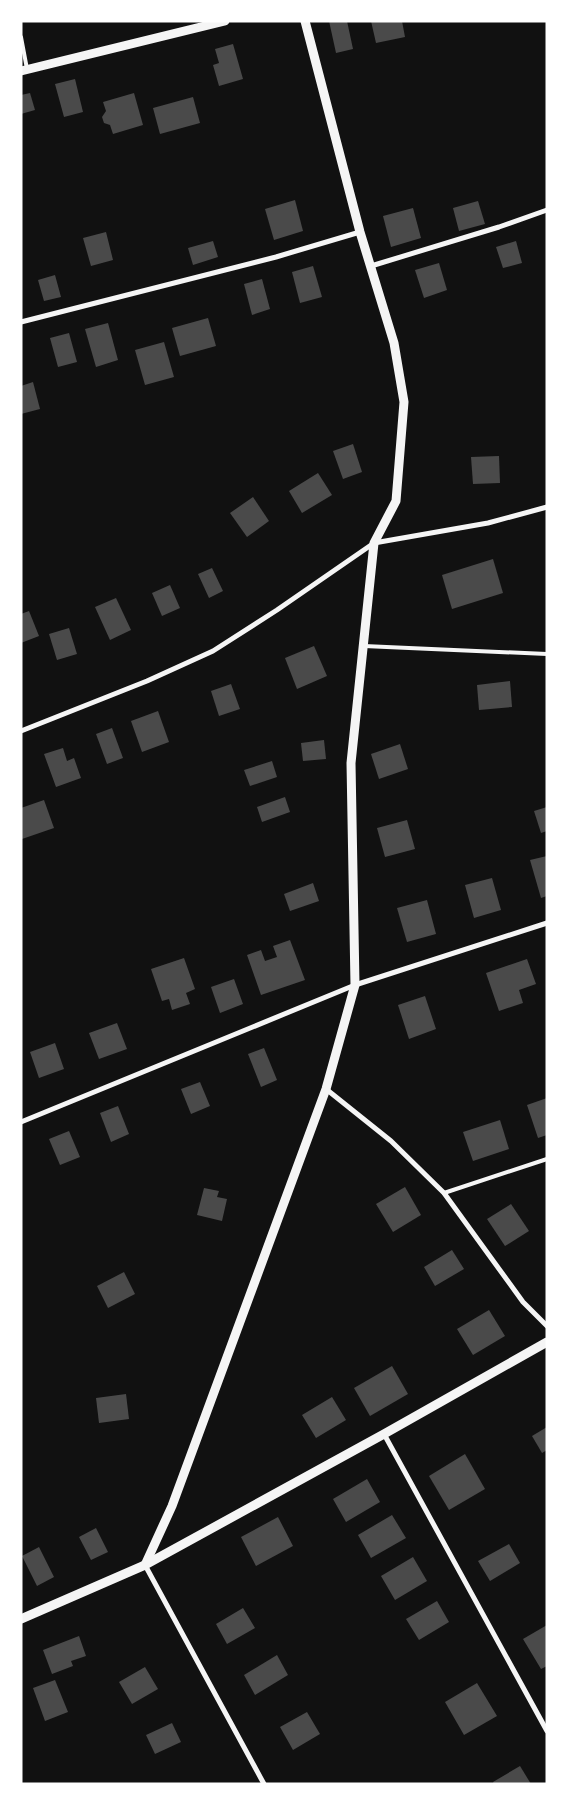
<svg xmlns="http://www.w3.org/2000/svg" width="568" height="1805" font-family="'Roboto Condensed',sans-serif">
	<rect width="100%" height="100%" fill="#111"/>
	<g fill="#4a4a4a">
		<polygon points="329,21 347,21 353,49 336,53"/>
		<polygon points="371,21 402,21 405,37 376,43"/>
		<polygon points="233,44 243,79 219,86 213,65 219,63 215,49"/>
		<polygon points="75,79 83,112 64,117 55,84"/>
		<polygon points="30,93 35,110 21,114 21,95"/>
		<polygon points="134,93 143,125 113,134 110,125 104,123 102,117 106,111 103,102"/>
		<polygon points="193,97 200,123 160,134 153,108"/>
		<polygon points="295,200 303,231 274,240 265,209"/>
		<polygon points="478,201 485,224 459,231 453,208"/>
		<polygon points="413,208 421,238 391,247 383,216"/>
		<polygon points="106,232 113,260 91,266 83,238"/>
		<polygon points="213,241 218,257 193,265 188,248"/>
		<polygon points="516,241 522,263 503,268 496,247"/>
		<polygon points="439,263 447,290 424,298 415,270"/>
		<polygon points="313,266 322,297 300,303 292,272"/>
		<polygon points="55,275 61,297 44,301 38,280"/>
		<polygon points="262,279 270,309 252,315 244,284"/>
		<polygon points="208,318 216,346 180,356 172,328"/>
		<polygon points="108,323 118,360 96,367 85,329"/>
		<polygon points="69,333 77,362 58,367 50,338"/>
		<polygon points="164,342 174,377 145,385 135,350"/>
		<polygon points="33,382 40,409 21,414 21,386"/>
		<polygon points="353,444 362,472 343,479 333,451"/>
		<polygon points="499,456 500,483 473,484 471,457"/>
		<polygon points="318,473 332,495 302,513 289,491"/>
		<polygon points="253,497 269,521 247,537 230,513"/>
		<polygon points="493,559 503,593 452,609 442,575"/>
		<polygon points="212,568 223,591 209,598 198,574"/>
		<polygon points="170,585 180,608 162,616 152,593"/>
		<polygon points="116,598 131,630 110,640 95,607"/>
		<polygon points="29,611 39,636 21,643 21,614"/>
		<polygon points="69,628 77,654 57,660 49,634"/>
		<polygon points="314,646 327,676 297,689 285,658"/>
		<polygon points="510,681 512,707 479,710 477,685"/>
		<polygon points="231,684 240,709 219,716 211,691"/>
		<polygon points="158,711 169,742 142,752 131,721"/>
		<polygon points="112,728 123,758 107,764 96,734"/>
		<polygon points="324,740 326,759 303,761 301,743"/>
		<polygon points="400,744 408,769 379,779 371,754"/>
		<polygon points="63,748 67,761 74,758 81,778 56,787 44,754"/>
		<polygon points="272,761 277,777 250,786 244,770"/>
		<polygon points="285,797 290,812 262,822 257,807"/>
		<polygon points="44,800 54,828 22,839 21,808"/>
		<polygon points="547,807 547,831 541,833 534,811"/>
		<polygon points="407,820 415,849 385,857 377,828"/>
		<polygon points="547,856 547,896 541,898 530,860"/>
		<polygon points="492,878 501,910 474,918 465,885"/>
		<polygon points="313,883 319,901 290,911 284,894"/>
		<polygon points="427,900 436,934 407,942 397,908"/>
		<polygon points="290,940 305,980 261,995 247,955 261,950 265,961 277,957 273,946"/>
		<polygon points="184,958 195,989 186,993 190,1004 172,1010 169,999 162,1001 151,969"/>
		<polygon points="527,959 536,984 519,990 523,1003 499,1011 486,973"/>
		<polygon points="234,979 243,1004 220,1013 211,987"/>
		<polygon points="425,996 436,1029 409,1039 398,1005"/>
		<polygon points="117,1023 127,1049 99,1059 89,1033"/>
		<polygon points="55,1043 64,1069 39,1078 30,1052"/>
		<polygon points="264,1048 277,1080 261,1087 248,1054"/>
		<polygon points="200,1082 210,1106 191,1114 181,1089"/>
		<polygon points="547,1098 547,1135 538,1138 527,1105"/>
		<polygon points="118,1106 129,1134 111,1142 100,1113"/>
		<polygon points="500,1120 509,1149 473,1161 463,1132"/>
		<polygon points="69,1131 80,1157 60,1165 49,1139"/>
		<polygon points="405,1187 421,1215 393,1232 376,1204"/>
		<polygon points="204,1188 219,1191 217,1197 227,1199 222,1221 197,1215"/>
		<polygon points="511,1204 529,1231 505,1246 487,1219"/>
		<polygon points="452,1250 464,1269 435,1286 424,1267"/>
		<polygon points="124,1272 135,1294 108,1308 97,1286"/>
		<polygon points="489,1310 505,1336 473,1355 457,1329"/>
		<polygon points="392,1366 408,1394 370,1416 354,1388"/>
		<polygon points="126,1394 129,1419 99,1423 96,1398"/>
		<polygon points="332,1397 346,1420 316,1438 302,1415"/>
		<polygon points="547,1427 547,1450 542,1453 532,1436"/>
		<polygon points="465,1454 485,1489 449,1510 429,1476"/>
		<polygon points="367,1479 380,1502 346,1522 333,1499"/>
		<polygon points="392,1515 406,1538 371,1558 358,1535"/>
		<polygon points="278,1517 293,1546 256,1566 241,1537"/>
		<polygon points="96,1528 108,1552 91,1560 79,1537"/>
		<polygon points="509,1544 520,1563 490,1581 478,1561"/>
		<polygon points="39,1547 54,1577 37,1586 22,1556"/>
		<polygon points="413,1557 427,1581 395,1600 381,1576"/>
		<polygon points="437,1601 449,1622 419,1640 406,1619"/>
		<polygon points="243,1608 255,1628 227,1644 216,1624"/>
		<polygon points="547,1625 547,1666 541,1669 523,1639"/>
		<polygon points="79,1636 86,1656 71,1661 73,1666 52,1674 43,1650"/>
		<polygon points="277,1655 288,1675 255,1695 244,1675"/>
		<polygon points="145,1667 158,1689 132,1704 119,1682"/>
		<polygon points="55,1680 68,1712 45,1721 33,1688"/>
		<polygon points="477,1683 497,1716 464,1735 445,1702"/>
		<polygon points="307,1712 320,1734 293,1750 280,1727"/>
		<polygon points="172,1723 181,1742 155,1754 146,1735"/>
		<polygon points="520,1766 531,1784 494,1784 493,1782"/>
	</g>
	<g fill="none" stroke-linecap="round" stroke-linejoin="round">
		<g stroke="#f5f5f5" stroke-width="4">
			<polyline points="21,37 27,69"/>
			<polyline points="364,646 547,654"/>
			<polyline points="444,1193 547,1159"/>
		</g>
		<g stroke="#f5f5f5" stroke-width="5">
			<polyline points="371,266 499,227 547,210"/>
			<polyline points="21,322 276,257 360,232"/>
			<polyline points="21,731 147,681 213,651 277,610 374,543 488,523 547,507"/>
			<polyline points="326,1089 391,1141 444,1193 523,1302 547,1326"/>
			<polyline points="21,1122 355,985 547,923"/>
			<polyline points="384,1434 547,1731"/>
			<polyline points="145,1565 264,1784"/>
		</g>
		<g stroke="#f5f5f5" stroke-width="9">
			<polyline points="21,71 225,21"/>
			<polyline points="145,1565 172,1506 326,1089 355,985 351,763 374,543 396,501 404,402 394,343 360,232 305,21"/>
			<polyline points="21,1619 145,1565 384,1434 547,1342"/>
		</g>
	</g>
	<rect width="568" height="1805" fill="none" stroke="#ffffff" stroke-width="45"/>
</svg>
